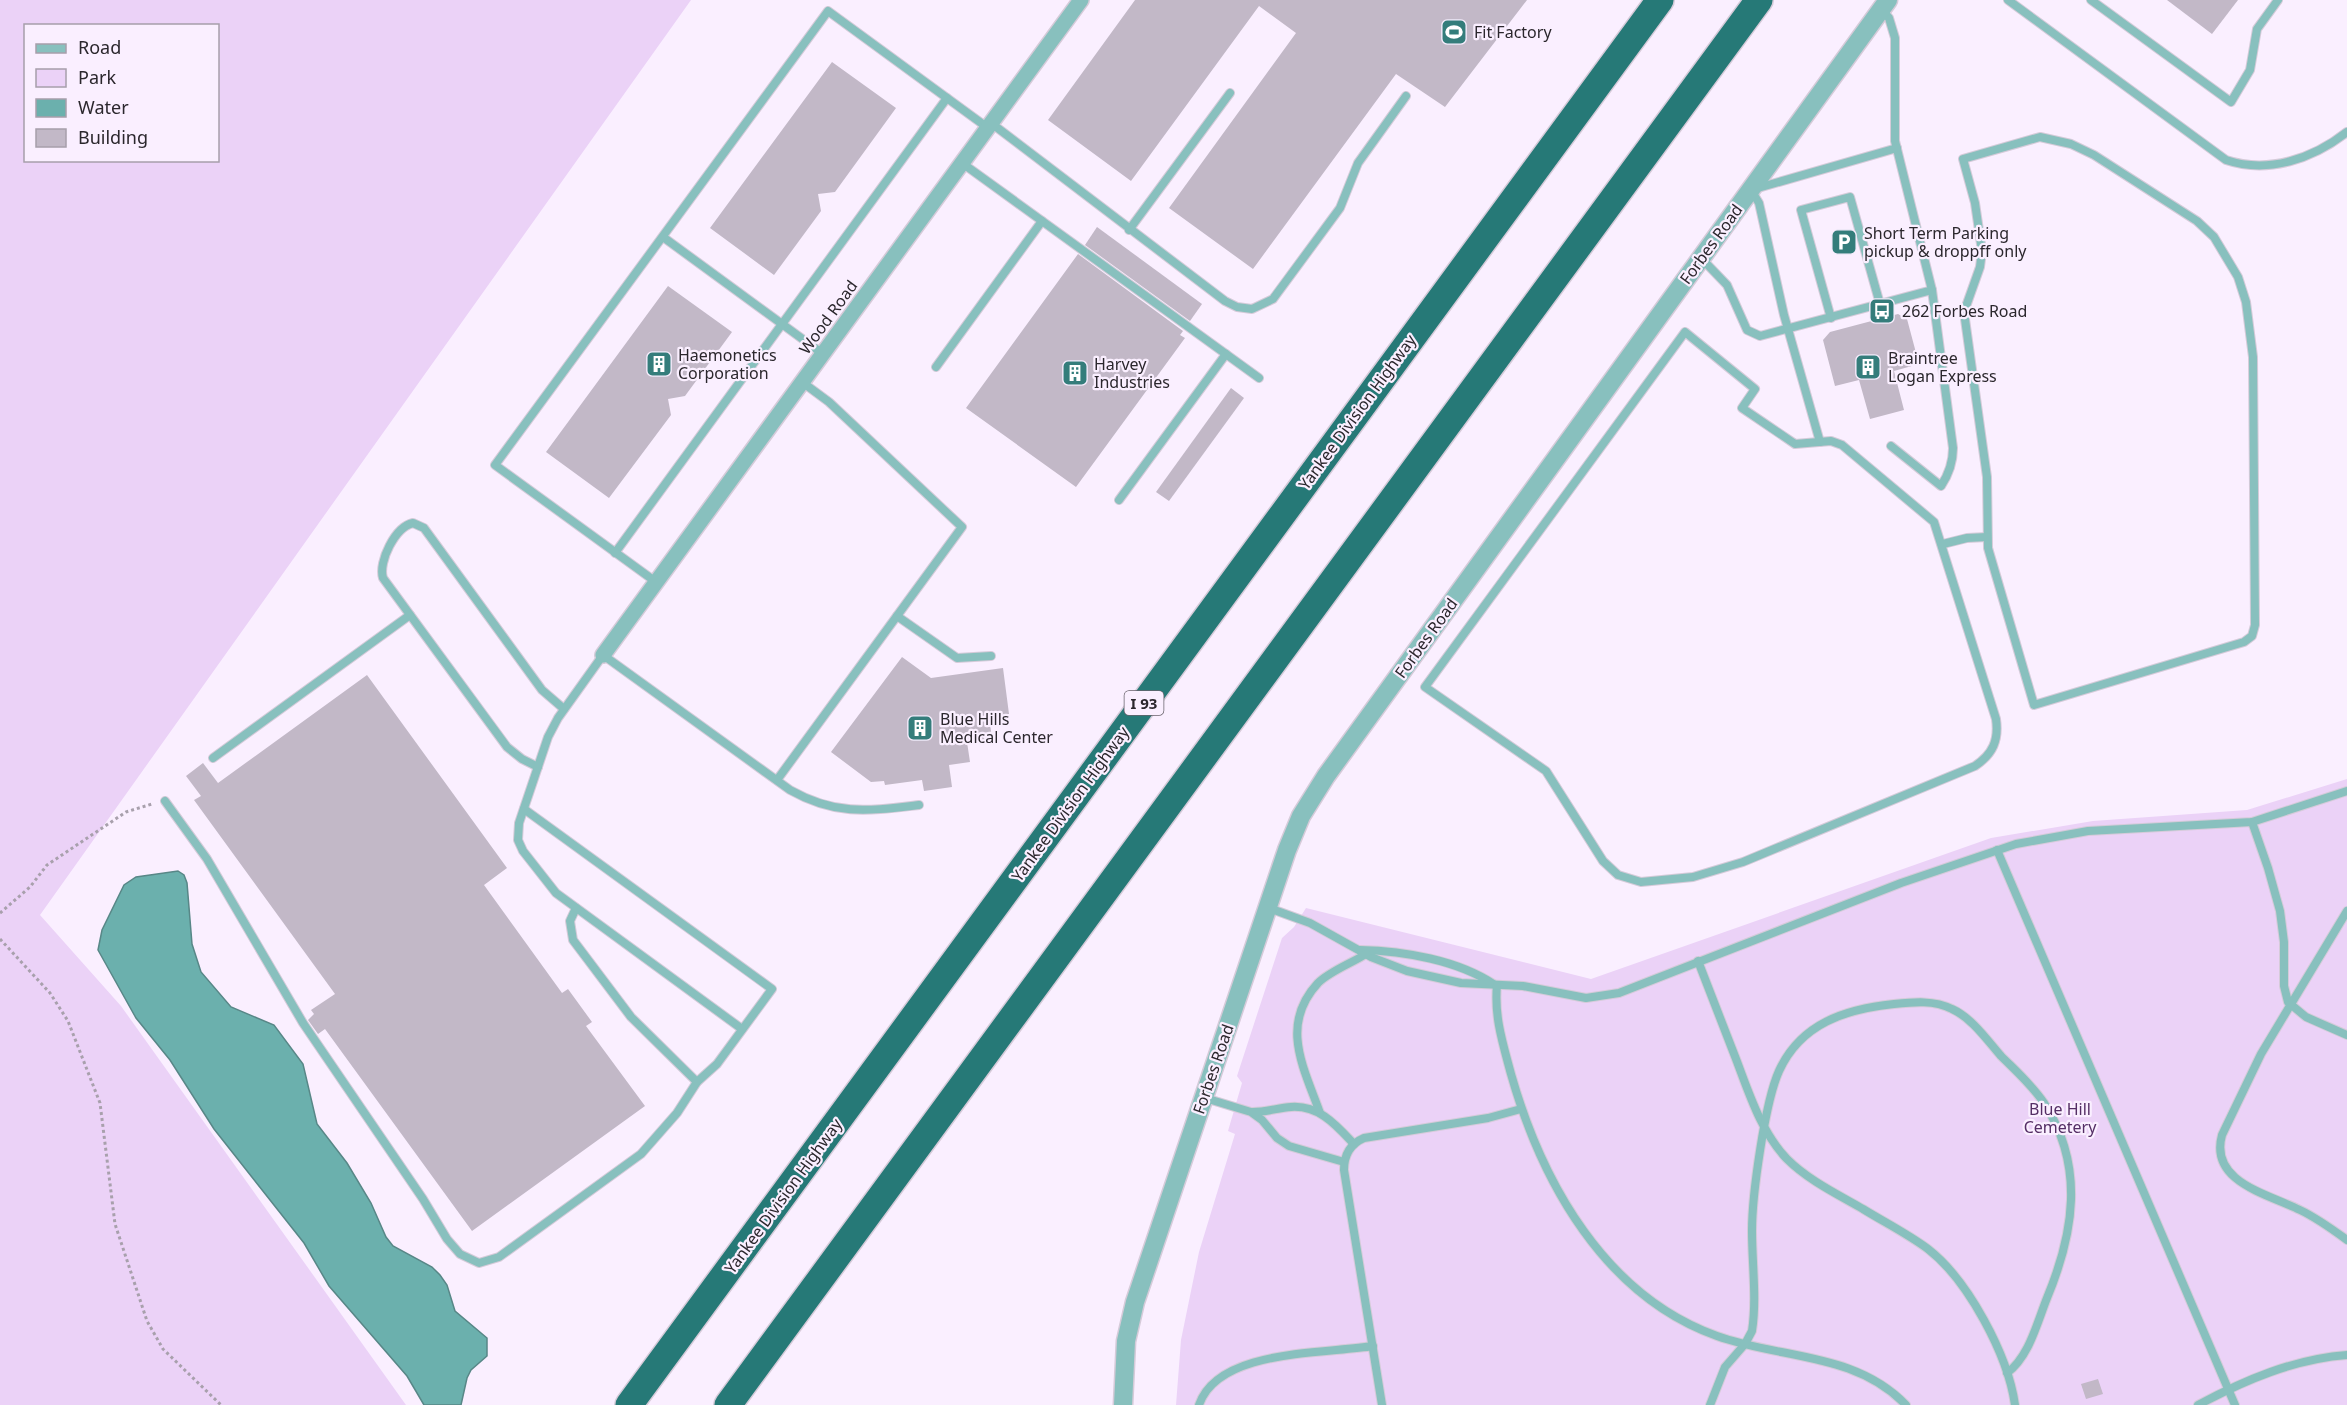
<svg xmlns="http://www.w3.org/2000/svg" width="2347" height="1405" font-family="'Noto Sans',sans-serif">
	<rect width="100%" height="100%" fill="#faefff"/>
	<g fill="#ebd2f7" fill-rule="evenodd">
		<path d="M0,0H691L40,915L121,1006L406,1405H0ZM26,26H218V160H26Z"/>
		<polygon points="2347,779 2347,1405 1176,1405 1181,1340 1199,1252 1235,1134 1228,1131 1242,1083 1237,1076 1282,938 1294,927 1306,908 1591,979 1991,838 2093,821 2247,810"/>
	</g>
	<polygon fill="#6bb0ad" stroke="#588787" stroke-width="1.5" points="178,871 184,875 187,883 192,944 201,972 231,1007 274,1025 303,1064 317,1124 347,1163 371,1203 386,1237 393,1246 432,1267 440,1275 447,1285 455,1311 487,1338 487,1356 471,1370 467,1378 461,1405 424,1405 407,1376 329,1286 304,1243 214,1129 170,1060 136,1018 98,950 102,930 124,885 136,877"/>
	<g fill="#c2b8c7">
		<polygon points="1135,0 1527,0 1445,107 1396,74 1253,269 1169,208 1296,33 1259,6 1131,181 1048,120"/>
		<polygon points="2167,0 2238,0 2212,34"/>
		<polygon points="832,62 896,108 835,192 818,194 821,211 774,275 710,228"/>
		<polygon points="1097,227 1202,304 1190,321 1085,245"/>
		<polygon points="1078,254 1183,331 1180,335 1185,338 1076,487 966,408"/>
		<polygon points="668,286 732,332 685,396 668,399 671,415 609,498 546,452"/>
		<polygon points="1898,314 1907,319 1919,364 1894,371 1904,410 1870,419 1859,380 1835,386 1823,340 1830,332"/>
		<polygon points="1231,388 1244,398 1169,501 1156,492"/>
		<polygon points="902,657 931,678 1003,668 1009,714 989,717 992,738 967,742 970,762 949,765 952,787 924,791 922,780 885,785 884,781 871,782 831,752"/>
		<polygon points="367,675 507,868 484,885 562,993 568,989 592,1022 586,1026 645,1106 472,1231 325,1029 318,1034 308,1020 314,1014 311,1010 335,994 194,800 201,796 186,776 203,763 218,783"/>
		<polygon points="2098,1379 2103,1394 2086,1399 2081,1384"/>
	</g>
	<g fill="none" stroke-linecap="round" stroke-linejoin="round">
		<g stroke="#d5cbd9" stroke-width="10">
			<g id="service">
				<path d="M2008,0L2226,160C2268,174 2313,159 2347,132"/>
				<polyline points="2091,0 2231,102 2250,70 2257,29 2278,0"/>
				<polyline points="991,123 1225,301 1237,307 1252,309 1273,299 1340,208 1358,163 1406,96"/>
				<polygon points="2040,137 2071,144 2094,155 2197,221 2214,237 2238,277 2246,302 2253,357 2255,625 2252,636 2244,642 2034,705 1988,548 1987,477 1964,312 1980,267 1982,251 1975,203 1963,159"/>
				<polyline points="962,163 1259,378"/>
				<polyline points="1129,230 1230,93"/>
				<polyline points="663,237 823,354"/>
				<polyline points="1702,259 1727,285 1747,330 1760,336 1932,290 1895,141 1895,38 1889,18 1882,10"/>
				<polyline points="1831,318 1801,210 1850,197 1880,304"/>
				<path d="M1685,332L1755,389L1742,408L1795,444L1831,441L1842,445L1934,522L1996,719C1999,740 1993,754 1975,766L1743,862L1693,877L1641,882L1618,875L1603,861L1546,771L1425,687Z"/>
				<polyline points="936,367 1042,221"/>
				<polyline points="1820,442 1784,315 1759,203 1751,190 1897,148"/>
				<path d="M1891,446L1941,486C1949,474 1953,463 1953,448L1932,290"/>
				<polyline points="1119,500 1226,354"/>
				<polyline points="1943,544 1967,538 1987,537"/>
				<polyline points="615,553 947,98"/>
				<polyline points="656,582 495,465 828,11 988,128"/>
				<polyline points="897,616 957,658 991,656"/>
				<polyline points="213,758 410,615"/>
				<path d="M538,767L522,759L507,747L383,578C378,562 395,527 413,523L424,528L542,690L564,709"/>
				<polyline points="777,780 962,527 829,402 802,382"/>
				<polyline points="165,801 207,859 303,1023 423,1199 447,1239 460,1254 479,1263 499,1257 641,1154 677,1113 697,1082 717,1064 772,989 524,809"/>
				<polyline points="2252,822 2268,868 2280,911 2284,942 2284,986 2288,1002 2306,1017 2347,1035"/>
				<polyline points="1997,850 2235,1405"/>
				<polyline points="576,908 570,921 573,940 631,1017 697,1082"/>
				<polyline points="1269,908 1310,923 1371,957 1407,971 1461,983 1523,986 1586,998 1619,993 1901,883 2016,844 2088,831 2252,822 2347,791"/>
				<path d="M2347,911L2261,1054L2222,1135C2209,1182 2268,1194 2300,1210C2317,1218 2332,1229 2347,1240"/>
				<path d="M1360,950C1404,951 1458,960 1495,985"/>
				<path d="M1698,961C1711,994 1723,1026 1736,1059C1749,1093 1761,1132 1787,1159C1808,1180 1837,1194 1863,1209C1884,1222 1908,1234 1928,1249C1968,1280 2008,1355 2015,1405"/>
				<path d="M1497,985C1494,1017 1503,1044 1511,1074C1542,1183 1605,1296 1717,1336C1781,1359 1855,1352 1906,1405"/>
				<path d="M742,1029L556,893L523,851L518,840L519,823L548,737L558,718L603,655L790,790C836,816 868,811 919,805"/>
				<polyline points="1205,1098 1251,1112 1262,1120 1277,1138 1289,1146 1344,1162"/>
				<path d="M1253,1112C1266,1112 1278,1108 1291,1107C1319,1105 1336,1125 1354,1144"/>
				<path d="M1320,1113C1304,1068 1279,1025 1318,983C1330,971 1352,963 1366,954"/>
				<path d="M1199,1405C1218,1349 1323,1354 1373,1346"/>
				<path d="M1382,1405L1344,1170C1344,1155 1350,1144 1364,1138L1488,1118L1521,1109"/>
				<path d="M1710,1405L1725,1367L1745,1344L1752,1331C1757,1299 1752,1264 1752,1231C1752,1195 1765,1102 1779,1071C1801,1023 1846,1009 1894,1004C1914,1002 1934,1000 1952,1009C1972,1018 1987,1040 2001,1056C2016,1071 2032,1085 2044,1103C2085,1166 2074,1233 2047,1298C2037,1323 2029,1357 2007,1373"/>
				<path d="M2198,1405C2245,1380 2294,1359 2347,1355"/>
			</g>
		</g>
		<g stroke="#d5cbd9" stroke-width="18">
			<polyline id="minor" points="603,655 1081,0"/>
		</g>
		<g stroke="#d5cbd9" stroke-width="21">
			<polyline id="tertiary" points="1123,1405 1126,1341 1135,1302 1287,850 1301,816 1326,776 1888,0"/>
		</g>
		<g stroke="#d5cbd9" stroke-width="30">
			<g id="motorway">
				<polyline points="629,1405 1660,0"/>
				<polyline points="728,1405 1759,0"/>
			</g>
		</g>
		<g stroke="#a8a0ac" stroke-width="3" stroke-dasharray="3 3" stroke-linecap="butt">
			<polyline points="0,913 30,887 47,865 126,812 152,804"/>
			<polyline points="0,939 50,993 68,1021 100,1103 115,1224 147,1321 163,1349 221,1405"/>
		</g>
		<use href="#service" stroke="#88c0be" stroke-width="8"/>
		<use href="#minor" stroke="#88c0be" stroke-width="15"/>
		<use href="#tertiary" stroke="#88c0be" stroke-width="18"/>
		<use href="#motorway" stroke="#267977" stroke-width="27"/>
	</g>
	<defs>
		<g id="stadium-square" transform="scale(1.35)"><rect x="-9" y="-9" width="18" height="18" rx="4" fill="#347d7b" stroke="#faefff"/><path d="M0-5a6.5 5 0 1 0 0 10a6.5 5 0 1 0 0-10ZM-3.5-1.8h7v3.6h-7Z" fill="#fff"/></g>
		<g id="parking-square" transform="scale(1.35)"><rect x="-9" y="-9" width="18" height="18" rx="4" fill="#347d7b" stroke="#faefff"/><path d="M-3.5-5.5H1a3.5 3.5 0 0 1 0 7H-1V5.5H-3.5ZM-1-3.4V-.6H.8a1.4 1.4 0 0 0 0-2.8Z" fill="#fff"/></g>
		<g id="bus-square" transform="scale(1.35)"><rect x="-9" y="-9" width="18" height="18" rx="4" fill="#347d7b" stroke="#faefff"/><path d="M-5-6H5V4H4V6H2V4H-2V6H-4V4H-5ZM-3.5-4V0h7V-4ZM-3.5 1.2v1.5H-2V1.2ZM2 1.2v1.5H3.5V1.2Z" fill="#fff"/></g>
		<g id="building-square" transform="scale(1.35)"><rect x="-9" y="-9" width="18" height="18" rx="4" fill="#347d7b" stroke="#faefff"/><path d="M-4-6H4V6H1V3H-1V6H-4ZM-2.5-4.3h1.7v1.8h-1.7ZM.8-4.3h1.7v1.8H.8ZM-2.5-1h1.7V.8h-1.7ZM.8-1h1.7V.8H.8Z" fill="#fff"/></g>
	</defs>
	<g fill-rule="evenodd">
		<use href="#stadium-square" x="1454" y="32"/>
		<use href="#parking-square" x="1844" y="242"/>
		<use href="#bus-square" x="1882" y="311"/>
		<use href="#building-square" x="659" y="364"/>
		<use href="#building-square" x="1868" y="367"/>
		<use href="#building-square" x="1075" y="373"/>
		<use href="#building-square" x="920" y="728"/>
	</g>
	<g text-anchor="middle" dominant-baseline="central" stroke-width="4.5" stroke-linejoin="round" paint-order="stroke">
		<rect fill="#faefff" stroke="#69636c" stroke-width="1.5" x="1124.5" y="691" width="39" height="24" rx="4.5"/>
		<g font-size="15" font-weight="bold" fill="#2b272d">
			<text x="1144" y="703">I 93</text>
		</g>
		<g font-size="16" fill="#2b272d" stroke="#faefff" text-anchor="start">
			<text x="1474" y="32">Fit Factory</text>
			<text x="1864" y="233">Short Term Parking<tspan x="1864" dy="18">pickup &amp; droppff only</tspan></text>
			<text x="1902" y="311">262 Forbes Road</text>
			<text x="678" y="355">Haemonetics<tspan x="678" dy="18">Corporation</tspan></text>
			<text x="1888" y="358">Braintree<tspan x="1888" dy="18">Logan Express</tspan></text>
			<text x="1094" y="364">Harvey<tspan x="1094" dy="18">Industries</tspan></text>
			<text x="940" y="719">Blue Hills<tspan x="940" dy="18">Medical Center</tspan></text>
		</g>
		<g font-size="16" fill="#2b272d" stroke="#faefff">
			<text transform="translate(1711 244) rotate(-54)">Forbes Road</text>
			<text transform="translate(828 317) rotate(-54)">Wood Road</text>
			<text transform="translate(1357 412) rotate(-54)">Yankee Division Highway</text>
			<text transform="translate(1426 638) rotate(-54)">Forbes Road</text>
			<text transform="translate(1070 804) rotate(-54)">Yankee Division Highway</text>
			<text transform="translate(1213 1069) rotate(-71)">Forbes Road</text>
			<text transform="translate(783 1196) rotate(-54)">Yankee Division Highway</text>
		</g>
		<g font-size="16" fill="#542e65" stroke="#faefff">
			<text x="2060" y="1109">Blue Hill<tspan x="2060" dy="18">Cemetery</tspan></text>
		</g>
	</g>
	<rect x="24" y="24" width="195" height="138" fill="#faefff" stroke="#a79fab" stroke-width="1.5"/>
	<rect x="36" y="44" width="30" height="9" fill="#88c0be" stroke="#a79fab" stroke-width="1.5"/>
	<text x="78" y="54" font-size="18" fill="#2b272d">Road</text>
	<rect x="36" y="69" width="30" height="18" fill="#ebd2f7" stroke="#a79fab" stroke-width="1.5"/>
	<text x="78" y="84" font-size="18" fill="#2b272d">Park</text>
	<rect x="36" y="99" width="30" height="18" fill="#6bb0ad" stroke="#a79fab" stroke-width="1.5"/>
	<text x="78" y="114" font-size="18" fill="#2b272d">Water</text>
	<rect x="36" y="129" width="30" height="18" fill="#c2b8c7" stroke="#a79fab" stroke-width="1.5"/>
	<text x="78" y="144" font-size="18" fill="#2b272d">Building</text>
</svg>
